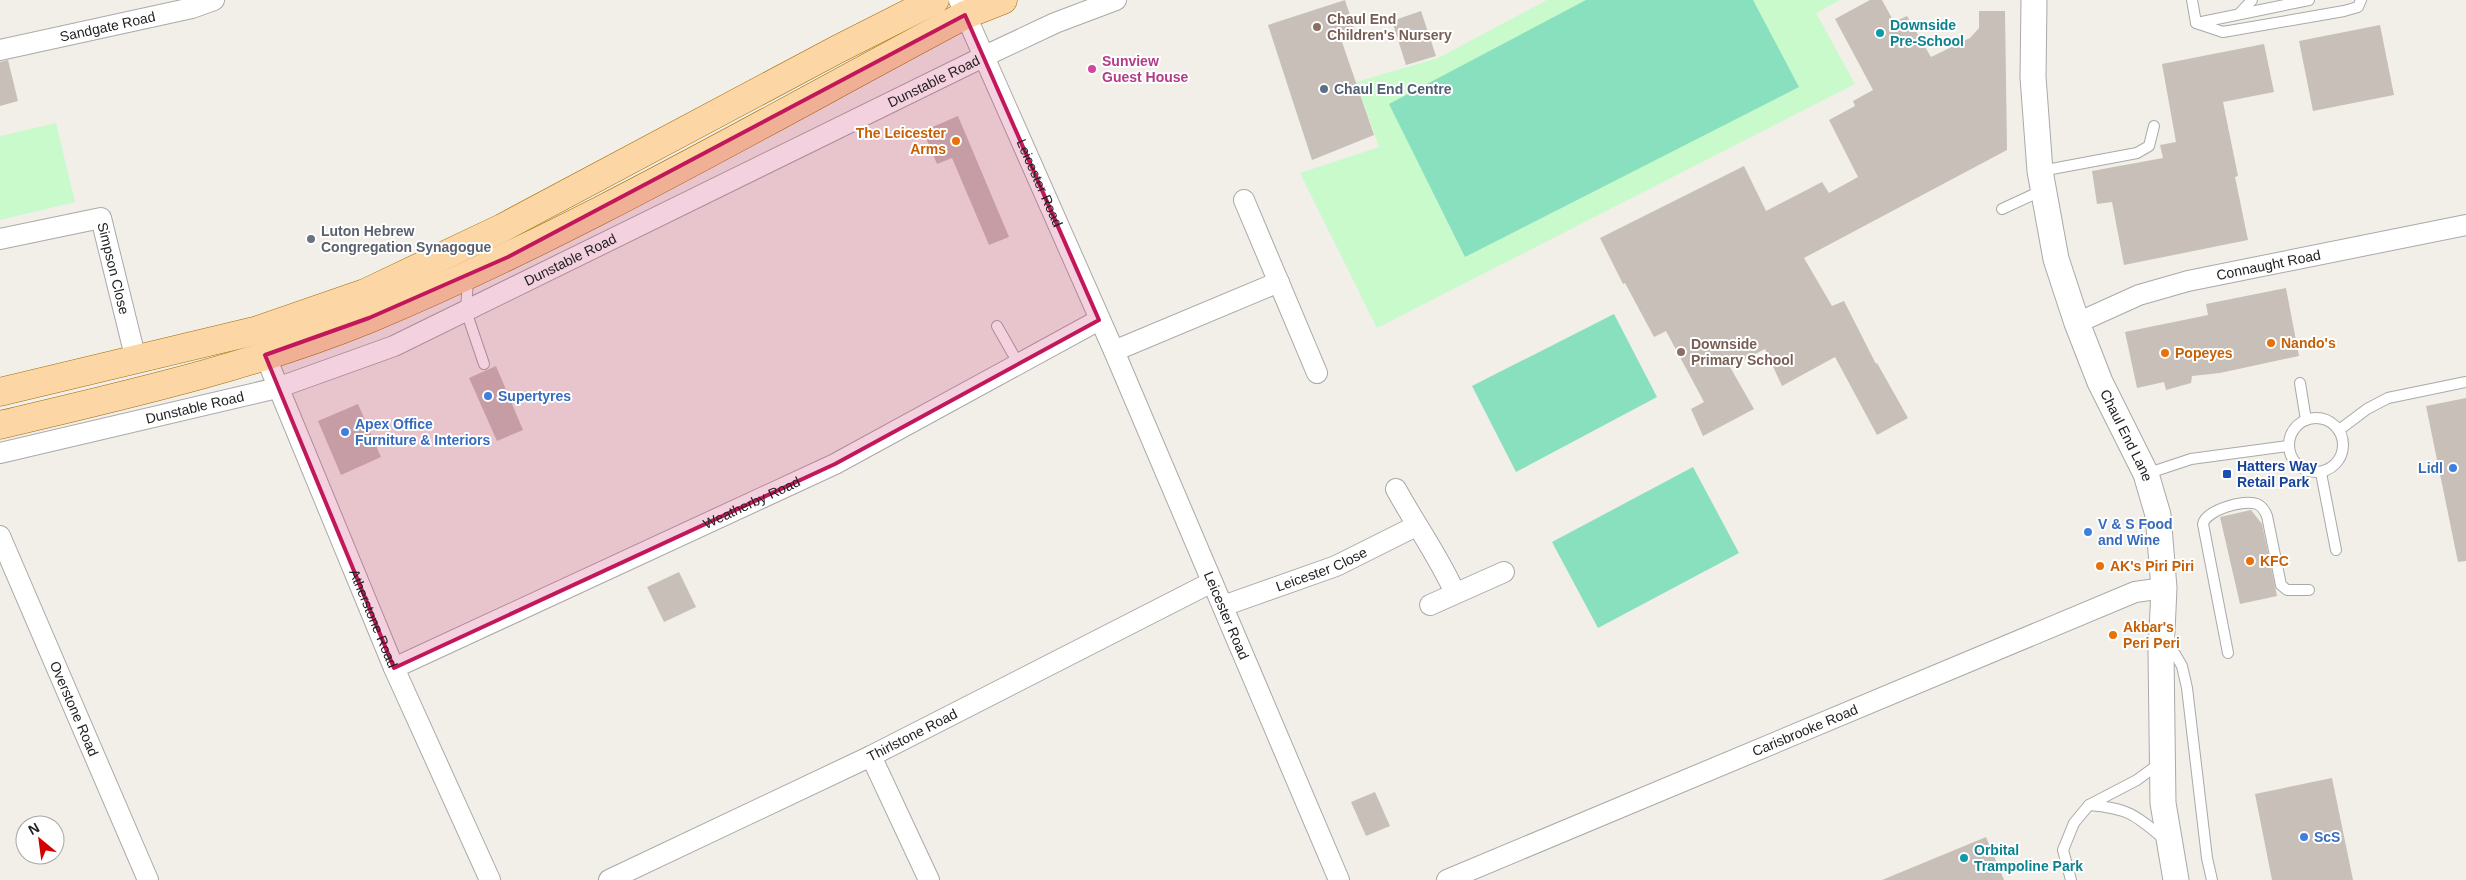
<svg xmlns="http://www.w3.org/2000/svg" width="2466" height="880" font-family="Arial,sans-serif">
	<rect width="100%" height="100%" fill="#f2efe9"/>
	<g fill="#c8facc">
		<polygon points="1547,0 1840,0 1816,13 1855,84 1377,328 1300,173 1379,147 1356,82 1438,58"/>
		<polygon points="56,123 75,202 0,220 0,136"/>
	</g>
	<g fill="#88e0be">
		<polygon points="1586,0 1753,0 1799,87 1465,257 1389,104"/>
		<polygon points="1614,314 1657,397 1516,472 1472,386"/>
		<polygon points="1693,467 1739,553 1598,628 1552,542"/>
	</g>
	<g fill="#c7bfb8">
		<polygon points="1345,0 1357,37 1342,42 1374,135 1312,160 1268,25"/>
		<polygon points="1870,0 1882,0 1894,22 1907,16 1931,57 1970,38 1979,28 1979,11 2005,11 2007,150 1804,258 1832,306 1844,301 1876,364 1877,363 1908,418 1877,435 1835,357 1782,386 1765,349 1730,367 1754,409 1703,436 1691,409 1704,402 1666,331 1654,337 1625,283 1623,284 1600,238 1744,166 1766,211 1822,182 1829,193 1858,177 1829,120 1855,106 1853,101 1873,90 1835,19"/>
		<polygon points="1421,11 1436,56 1406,65 1392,21"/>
		<polygon points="2380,25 2394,95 2313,111 2299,41"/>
		<polygon points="2264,44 2274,92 2223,102 2238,176 2235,177 2248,240 2124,265 2112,202 2097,204 2092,171 2163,158 2160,145 2176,142 2162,64"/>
		<polygon points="8,60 18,101 0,106 0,62"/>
		<polygon points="958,116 1009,237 989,245 952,158 937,164 923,131"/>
		<polygon points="2286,288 2299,356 2220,373 2192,376 2191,383 2166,390 2164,382 2137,388 2125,332 2208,315 2206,304"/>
		<polygon points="496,366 523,430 497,441 469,378"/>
		<polygon points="2466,398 2466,561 2458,562 2426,406"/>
		<polygon points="358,404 381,457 341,475 318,421"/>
		<polygon points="2251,510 2262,524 2277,596 2240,604 2220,517"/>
		<polygon points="679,572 696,607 664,622 647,587"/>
		<polygon points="2332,778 2353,880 2272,880 2255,794"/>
		<polygon points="1375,792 1390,826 1366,836 1351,802"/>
		<polygon points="1986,837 2004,880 1882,880"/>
	</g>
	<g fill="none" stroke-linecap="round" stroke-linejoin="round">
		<g stroke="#a9a9a9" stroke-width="12">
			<g id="service">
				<polyline points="2192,0 2196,23"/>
				<polyline points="2240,13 2252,0"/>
				<polyline points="2196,23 2223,32 2344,11 2358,7 2361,0"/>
				<polyline points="2197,23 2309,0"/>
				<polyline points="2041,171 2137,153 2149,146 2154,126"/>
				<polyline points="2002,209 2043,190"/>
				<polyline points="468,278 466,311 484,364"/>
				<polyline points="997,326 1018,363"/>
				<polyline points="2300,383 2306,420"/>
				<circle cx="2316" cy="445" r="27"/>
				<polyline points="2339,430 2367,409 2388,398 2466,382"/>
				<polyline points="2321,473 2336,550"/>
				<polyline points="2146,474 2191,459 2288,446"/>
				<polyline points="2161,653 2175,654 2182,666 2187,688 2207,858 2212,880"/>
				<path d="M2228,653L2203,524C2206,510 2244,499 2257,504C2262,506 2265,511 2267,516L2281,585L2287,590H2309"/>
				<path d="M2089,805C2128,808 2136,815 2165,840"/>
				<polyline points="2071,880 2063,850 2074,823 2089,805 2137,780 2160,763"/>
			</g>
		</g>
		<g stroke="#a9a9a9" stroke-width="22">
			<g id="minor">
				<path id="s1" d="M959,0L1114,351L1339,880"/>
				<path id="s2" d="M0,50L192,8L214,0"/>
				<polyline points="1244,200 1317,373"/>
				<path id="s3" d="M0,239L101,218L136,360"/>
				<path id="s4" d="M2077,323L2139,295L2188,281L2466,225"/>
				<polyline points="1114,351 1279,282"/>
				<path id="s5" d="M265,355L394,668L490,880"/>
				<path id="s6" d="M0,453L277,388L394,346L985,56L1055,23L1116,0"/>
				<path d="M1396,489C1415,524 1439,557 1455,593"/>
				<path id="s7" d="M0,536L148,880"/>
				<polyline points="1430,605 1504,572"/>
				<path id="s8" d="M1223,606L1336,566L1416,526"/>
				<path id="s9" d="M394,668L835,464L1099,320"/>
				<polyline points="871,756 929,880"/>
				<path id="s10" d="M609,880L871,756L1212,582"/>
				<path id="s11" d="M1447,880L2135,592L2164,588"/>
			</g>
		</g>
		<g stroke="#a9a9a9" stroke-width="27">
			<g id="tertiary">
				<path id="s12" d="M2034,0L2033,77L2040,171L2056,259L2077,323L2100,382L2146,474L2158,515L2164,588L2161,653L2163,803L2176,880"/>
			</g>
		</g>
		<g stroke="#a06b00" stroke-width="29">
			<g id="primary">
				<polyline points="0,392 258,330 365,293 502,228 838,49 935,0"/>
				<path d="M0,425C125,395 252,367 371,318C576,232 769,119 965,15L1003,0"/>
			</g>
		</g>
		<use href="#service" stroke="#fff" stroke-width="10"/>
		<use href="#minor" stroke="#fff" stroke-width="20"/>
		<use href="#tertiary" stroke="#fff" stroke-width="25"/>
		<use href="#primary" stroke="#fcd6a4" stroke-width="28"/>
	</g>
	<path fill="#c2185b" fill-opacity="0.2" stroke="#c2185b" stroke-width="4" stroke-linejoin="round" d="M965,15L1099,320L835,464L394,668L265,355L369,318L508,257Z"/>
	<g fill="#8d6e63" stroke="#fff" stroke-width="2">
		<circle cx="1317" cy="27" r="5"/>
		<circle cx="1681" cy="352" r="5"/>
	</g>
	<g fill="#0f9aa8" stroke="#fff" stroke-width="2">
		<circle cx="1880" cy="33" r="5"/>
		<circle cx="1964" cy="858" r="5"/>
	</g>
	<circle fill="#d1479c" stroke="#fff" stroke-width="2" cx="1092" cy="69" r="5"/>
	<circle fill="#5c6f8a" stroke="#fff" stroke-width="2" cx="1324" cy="89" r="5"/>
	<g fill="#e8710a" stroke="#fff" stroke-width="2">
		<circle cx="956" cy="141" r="5"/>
		<circle cx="2271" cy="343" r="5"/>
		<circle cx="2165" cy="353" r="5"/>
		<circle cx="2250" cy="561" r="5"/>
		<circle cx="2100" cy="566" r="5"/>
		<circle cx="2113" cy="635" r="5"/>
	</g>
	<circle fill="#6b7280" stroke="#fff" stroke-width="2" cx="311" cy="239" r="5"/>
	<g fill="#3f7fe0" stroke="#fff" stroke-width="2">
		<circle cx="488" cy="396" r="5"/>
		<circle cx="345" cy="432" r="5"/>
		<circle cx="2453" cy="468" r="5"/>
		<circle cx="2088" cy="532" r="5"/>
		<circle cx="2304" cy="837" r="5"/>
	</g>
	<rect fill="#1a4fb4" stroke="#fff" stroke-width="2" x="2222" y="469" width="10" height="10" rx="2.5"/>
	<g text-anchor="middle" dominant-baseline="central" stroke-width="4" stroke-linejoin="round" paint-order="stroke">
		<g font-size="14" font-weight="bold" fill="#785e54" stroke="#fff" text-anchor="start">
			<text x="1327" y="19">Chaul End<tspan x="1327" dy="16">Children's Nursery</tspan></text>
			<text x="1691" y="344">Downside<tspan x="1691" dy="16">Primary School</tspan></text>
		</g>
		<g font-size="14" font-weight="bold" fill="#0d838f" stroke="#fff" text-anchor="start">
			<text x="1890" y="25">Downside<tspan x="1890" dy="16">Pre-School</tspan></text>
			<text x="1974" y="850">Orbital<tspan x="1974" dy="16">Trampoline Park</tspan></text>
		</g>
		<g font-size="14" fill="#222" stroke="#fff">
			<text stroke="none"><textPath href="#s2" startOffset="110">Sandgate Road</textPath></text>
			<text stroke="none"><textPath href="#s6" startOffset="1010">Dunstable Road</textPath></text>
			<text stroke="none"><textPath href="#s1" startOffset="200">Leicester Road</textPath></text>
			<text stroke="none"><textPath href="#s6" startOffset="605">Dunstable Road</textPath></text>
			<text stroke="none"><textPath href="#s4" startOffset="201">Connaught Road</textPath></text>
			<text stroke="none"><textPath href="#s3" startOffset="155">Simpson Close</textPath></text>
			<text stroke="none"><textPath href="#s6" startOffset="200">Dunstable Road</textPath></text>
			<text stroke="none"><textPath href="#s12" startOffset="451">Chaul End Lane</textPath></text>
			<text stroke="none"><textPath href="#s9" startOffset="394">Weatherby Road</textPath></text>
			<text stroke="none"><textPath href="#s8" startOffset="105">Leicester Close</textPath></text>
			<text stroke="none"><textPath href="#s1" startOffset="671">Leicester Road</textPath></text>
			<text stroke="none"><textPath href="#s5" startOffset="285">Atherstone Road</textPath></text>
			<text stroke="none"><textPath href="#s7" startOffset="188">Overstone Road</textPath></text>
			<text stroke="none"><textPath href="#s11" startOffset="388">Carisbrooke Road</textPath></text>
			<text stroke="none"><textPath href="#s10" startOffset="336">Thirlstone Road</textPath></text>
		</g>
		<g font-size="14" font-weight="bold" fill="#b23c85" stroke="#fff" text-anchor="start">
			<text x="1102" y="61">Sunview<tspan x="1102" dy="16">Guest House</tspan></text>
		</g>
		<g font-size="14" font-weight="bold" fill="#4e5e75" stroke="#fff" text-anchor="start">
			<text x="1334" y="89">Chaul End Centre</text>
		</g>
		<g font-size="14" font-weight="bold" fill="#c56008" stroke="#fff" text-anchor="start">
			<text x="946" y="133" text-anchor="end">The Leicester<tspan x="946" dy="16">Arms</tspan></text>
			<text x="2281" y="343">Nando's</text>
			<text x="2175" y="353">Popeyes</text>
			<text x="2260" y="561">KFC</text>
			<text x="2110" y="566">AK's Piri Piri</text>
			<text x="2123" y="627">Akbar's<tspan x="2123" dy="16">Peri Peri</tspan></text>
		</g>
		<g font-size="14" font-weight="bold" fill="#5b616d" stroke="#fff" text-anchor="start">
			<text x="321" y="231">Luton Hebrew<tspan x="321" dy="16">Congregation Synagogue</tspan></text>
		</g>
		<g font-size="14" font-weight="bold" fill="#366cbe" stroke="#fff" text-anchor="start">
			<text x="498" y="396">Supertyres</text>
			<text x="355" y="424">Apex Office<tspan x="355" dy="16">Furniture &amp; Interiors</tspan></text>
			<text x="2443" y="468" text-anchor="end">Lidl</text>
			<text x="2098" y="524">V &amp; S Food<tspan x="2098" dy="16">and Wine</tspan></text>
			<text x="2314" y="837">ScS</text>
		</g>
		<g font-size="14" font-weight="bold" fill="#164399" stroke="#fff" text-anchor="start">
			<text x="2237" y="466">Hatters Way<tspan x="2237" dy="16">Retail Park</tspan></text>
		</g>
	</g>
	<g transform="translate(40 840) rotate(331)"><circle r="24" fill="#ffffff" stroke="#a7a7a7"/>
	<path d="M0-4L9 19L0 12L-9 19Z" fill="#d40000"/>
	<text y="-8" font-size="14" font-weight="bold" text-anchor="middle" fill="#222222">N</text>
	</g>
</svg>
